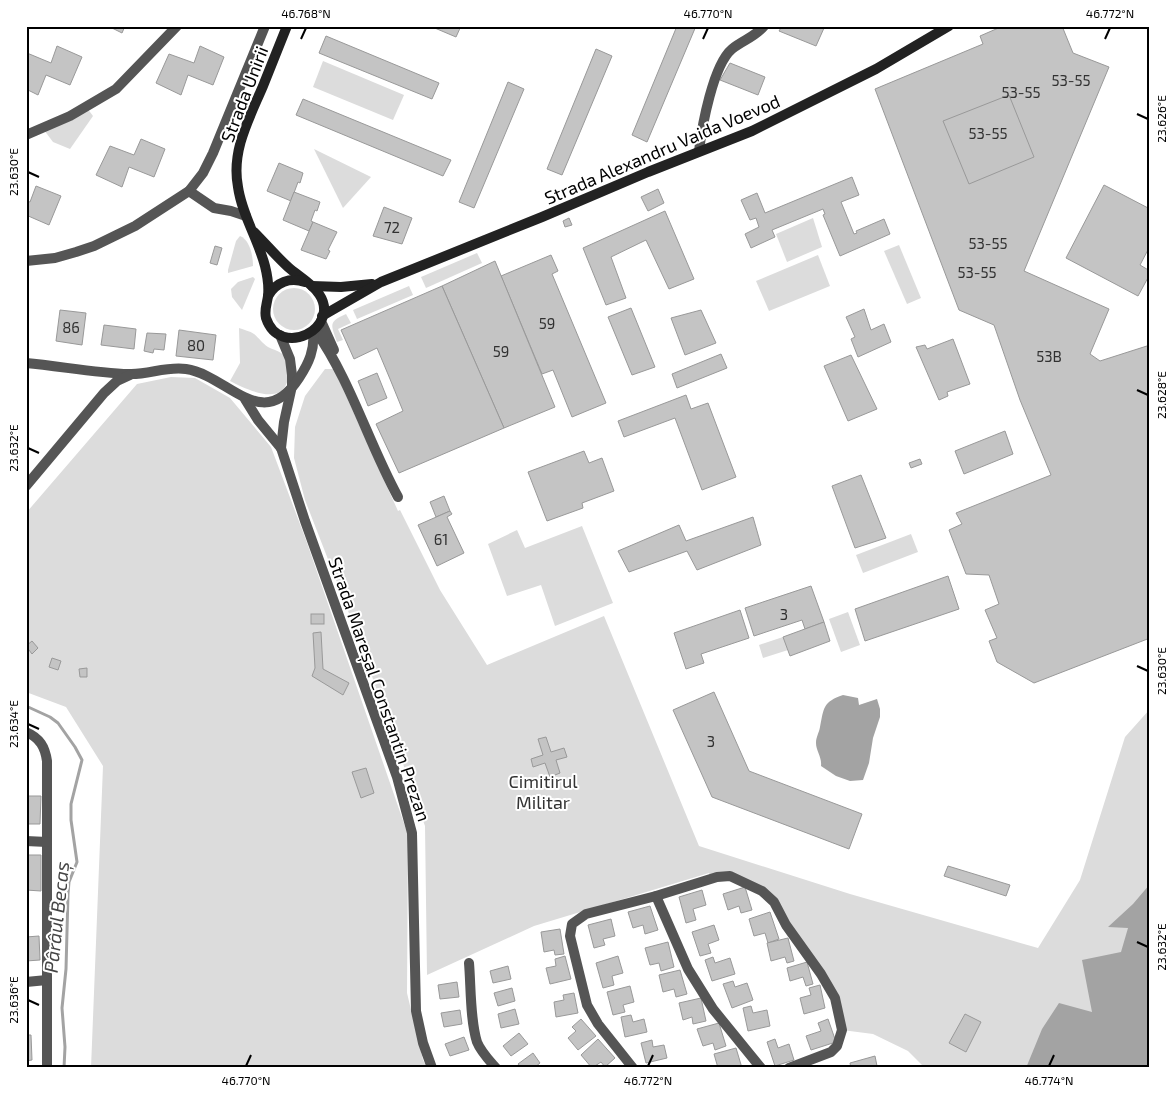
<svg xmlns="http://www.w3.org/2000/svg" width="1176" height="1094" font-family="'Exo 2',sans-serif">
	<rect width="100%" height="100%" fill="#fff"/>
	<g fill="#dcdcdc">
		<polygon points="323,61 404,95 393,120 313,87"/>
		<polygon points="87,108 93,116 70,149 53,142 44,130"/>
		<polygon points="314,149 371,177 343,208"/>
		<polygon points="813,218 822,247 787,262 776,234"/>
		<path d="M240,236C250,240 253,256 253,266L228,273V270L236,241Z"/>
		<polygon points="899,245 921,298 907,304 884,251"/>
		<polygon points="477,253 482,263 426,288 421,277"/>
		<polygon points="818,255 830,286 769,311 756,281"/>
		<polygon points="253,277 255,279 242,310 232,297 231,289 238,282"/>
		<polygon points="409,286 413,295 357,319 353,310"/>
		<circle cx="294" cy="309" r="21"/>
		<path d="M346,314L351,323L338,329L343,340L337,342C331,324 328,322 346,314Z"/>
		<path d="M239,328C244,330 250,331 254,334C259,338 262,343 268,347C273,350 281,351 284,356C289,363 289,370 288,378C283,408 246,389 230,381L240,363Z"/>
		<polygon points="325,369 334,369 398,511 400,510 440,590 487,665 604,616 699,846 850,894 1038,948 1080,880 1125,737 1150,709 1150,1068 925,1068 908,1051 873,1034 842,1030 835,998 774,902 730,876 711,879 709,873 534,926 427,975 425,826 357,634 305,500 294,458 295,427 305,396"/>
		<polygon points="171,377 195,378 230,398 271,447 306,540 408,835 407,993 423,1060 427,1068 91,1068 103,766 66,707 26,692 26,513 137,384"/>
		<polygon points="582,526 613,603 555,626 541,585 507,596 488,544 517,530 525,548"/>
		<polygon points="911,534 918,552 863,573 856,555"/>
		<polygon points="848,612 860,645 841,652 829,619"/>
		<polygon points="783,637 788,650 763,658 759,645"/>
	</g>
	<g fill="#a3a3a3">
		<path d="M843,695L858,698L859,705L877,699L880,709V717L873,738L869,763L863,780L850,781L836,776L821,766C822,757 816,751 816,743C816,737 819,733 820,727C824,707 823,702 843,695Z"/>
		<polygon points="1150,884 1150,1068 1026,1068 1042,1029 1059,1003 1092,1012 1082,960 1121,952 1128,928 1108,927 1133,904"/>
	</g>
	<g fill="none" stroke-linecap="round" stroke-linejoin="round">
		<polyline stroke="#a3a3a3" stroke-width="3" points="26,706 50,717 58,723 75,747 82,760 71,804 71,820 77,862 69,882 68,894 66,969 62,1008 65,1047 64,1068"/>
	</g>
	<g fill="#c4c4c4" stroke="#999">
		<polygon points="108,26 125,26 122,33"/>
		<polygon points="430,26 461,26 456,37"/>
		<polygon points="677,26 696,26 647,142 632,135"/>
		<polygon points="782,26 818,26 824,28 816,46 779,31"/>
		<polygon points="1003,26 1062,26 1073,53 1109,67 1024,271 1109,309 1090,354 1100,361 1150,345 1150,638 1034,683 997,662 989,641 997,638 985,610 999,604 989,575 966,574 949,530 962,524 956,513 1051,475 1020,400 994,325 959,310 875,89 983,44 980,36"/>
		<polygon points="326,36 439,83 432,99 319,53"/>
		<polygon points="57,46 82,57 70,85 46,75 38,95 26,89 27,53 51,63"/>
		<polygon points="200,46 224,57 213,85 188,75 181,95 156,83 169,54 194,63"/>
		<polygon points="596,49 612,56 562,175 547,169"/>
		<polygon points="730,63 765,77 758,95 720,80"/>
		<polygon points="508,82 524,89 474,208 459,202"/>
		<polygon points="1009,95 1034,157 969,184 943,121"/>
		<polygon points="303,99 451,160 443,176 296,115"/>
		<polygon points="141,139 165,149 154,177 129,167 122,187 96,175 110,146 134,155"/>
		<polygon points="279,163 303,173 300,183 298,182 291,201 267,191"/>
		<polygon points="852,177 859,195 841,202 854,234 857,233 856,231 884,219 890,234 840,256 823,215 825,214 823,209 772,230 775,237 751,248 745,234 759,227 756,218 750,220 741,200 757,193 765,213"/>
		<polygon points="1104,185 1150,209 1150,246 1140,265 1150,271 1150,274 1138,296 1066,258"/>
		<polygon points="36,186 61,196 49,225 26,215 26,201 30,202"/>
		<polygon points="658,189 664,203 648,211 641,197"/>
		<polygon points="294,192 320,202 317,211 315,210 311,221 313,222 309,231 283,220"/>
		<polygon points="384,207 412,218 402,244 373,236"/>
		<polygon points="665,211 694,279 669,289 646,240 611,257 626,298 606,305 583,248"/>
		<polygon points="569,218 572,225 565,227 563,221"/>
		<polygon points="313,222 337,232 328,250 330,251 326,259 301,250"/>
		<polygon points="215,246 222,248 217,265 210,263"/>
		<polygon points="551,255 558,271 552,274 606,403 572,417 553,370 542,374 501,276"/>
		<polygon points="495,261 555,407 504,428 442,286"/>
		<polygon points="442,286 504,428 399,473 376,424 403,411 390,379 377,348 354,359 341,330"/>
		<polygon points="631,308 655,367 632,375 608,317"/>
		<polygon points="864,309 871,330 884,324 891,342 858,357 851,339 855,337 846,317"/>
		<polygon points="60,310 86,313 82,345 56,341"/>
		<polygon points="701,310 716,343 685,355 671,318"/>
		<polygon points="104,325 136,329 134,349 101,345"/>
		<polygon points="179,330 216,335 213,360 176,356"/>
		<polygon points="147,333 166,334 164,350 154,349 153,353 144,351"/>
		<polygon points="953,339 970,384 947,392 948,396 939,400 916,347 925,345 927,349"/>
		<polygon points="721,354 727,368 677,388 672,374"/>
		<polygon points="851,355 877,409 848,421 824,366"/>
		<polygon points="377,373 387,398 368,406 358,381"/>
		<polygon points="686,395 691,409 708,403 736,477 702,490 675,418 624,437 618,421"/>
		<polygon points="1005,431 1013,454 964,474 955,451"/>
		<polygon points="584,451 589,463 602,458 614,491 582,503 583,508 547,521 528,472"/>
		<polygon points="920,459 922,464 911,468 909,463"/>
		<polygon points="861,475 886,538 855,548 832,486"/>
		<polygon points="444,496 450,511 436,517 430,502"/>
		<polygon points="450,511 452,514 447,517 464,553 437,566 418,525"/>
		<polygon points="753,517 761,545 697,570 687,551 629,572 618,551 679,525 686,541"/>
		<polygon points="948,576 959,609 865,641 855,609"/>
		<polygon points="811,586 824,622 805,629 802,620 754,636 745,608"/>
		<polygon points="740,610 749,638 701,654 704,663 686,669 674,633"/>
		<rect x="311" y="614" width="13" height="10"/>
		<polygon points="824,622 830,641 790,656 783,637"/>
		<polygon points="321,632 323,669 349,683 343,695 312,676 315,668 313,633"/>
		<polygon points="32,641 38,648 32,654 26,646"/>
		<polygon points="52,658 61,661 58,670 49,667"/>
		<polygon points="87,668 87,677 80,677 79,669"/>
		<polygon points="714,692 749,771 862,814 849,849 712,797 673,710"/>
		<polygon points="546,737 551,752 564,748 567,757 556,760 560,773 550,777 545,763 533,767 531,759 543,755 538,739"/>
		<polygon points="366,768 374,793 361,798 352,772"/>
		<polygon points="26,796 41,796 40,824 26,824"/>
		<polygon points="26,855 41,855 41,891 26,890"/>
		<polygon points="948,866 1010,885 1006,896 944,876"/>
		<polygon points="745,887 752,910 741,913 739,906 728,910 723,894"/>
		<polygon points="702,890 706,905 693,909 696,920 686,923 679,897"/>
		<polygon points="650,906 658,930 645,934 643,925 633,928 628,912"/>
		<polygon points="770,912 779,939 768,943 765,933 754,936 749,919"/>
		<polygon points="611,919 615,936 603,939 605,945 594,948 588,925"/>
		<polygon points="714,925 719,940 708,944 711,953 700,956 692,932"/>
		<polygon points="560,929 564,954 555,955 554,950 544,952 541,932"/>
		<polygon points="39,936 40,960 26,961 26,937"/>
		<polygon points="788,938 794,961 787,963 785,957 771,961 767,943"/>
		<polygon points="668,942 674,967 661,971 659,963 650,965 645,948"/>
		<polygon points="565,956 571,979 550,984 546,968 556,966 555,959"/>
		<polygon points="618,956 623,973 612,976 614,985 603,988 596,963"/>
		<polygon points="713,957 715,963 730,958 735,974 712,981 705,960"/>
		<polygon points="807,962 813,984 806,986 803,977 790,981 787,968"/>
		<polygon points="508,966 511,979 493,983 490,971"/>
		<polygon points="680,970 687,994 676,997 674,989 663,992 659,975"/>
		<polygon points="733,981 735,987 747,983 753,1000 732,1008 723,984"/>
		<polygon points="457,982 459,997 440,999 438,985"/>
		<polygon points="820,985 825,1008 804,1014 800,998 811,995 809,988"/>
		<polygon points="630,986 634,1002 623,1005 625,1012 613,1015 607,992"/>
		<polygon points="512,988 515,1001 498,1006 494,993"/>
		<polygon points="574,993 578,1013 556,1017 554,1002 564,1000 563,995"/>
		<polygon points="701,998 706,1021 693,1024 692,1017 683,1020 679,1003"/>
		<polygon points="751,1006 753,1013 767,1010 770,1026 748,1031 743,1008"/>
		<polygon points="515,1009 519,1024 501,1028 498,1014"/>
		<polygon points="460,1010 462,1024 444,1027 441,1013"/>
		<polygon points="965,1014 981,1022 966,1052 949,1043"/>
		<polygon points="631,1015 633,1022 644,1019 647,1032 625,1037 621,1017"/>
		<polygon points="581,1019 596,1036 578,1050 568,1038 576,1031 572,1027"/>
		<polygon points="828,1019 836,1042 811,1050 806,1036 821,1031 818,1023"/>
		<polygon points="719,1023 726,1046 715,1050 713,1043 703,1046 697,1029"/>
		<polygon points="519,1033 528,1044 511,1056 503,1046"/>
		<polygon points="26,1035 31,1035 32,1060 26,1061"/>
		<polygon points="464,1037 469,1050 450,1056 445,1044"/>
		<polygon points="598,1039 615,1058 605,1067 601,1062 592,1068 581,1055"/>
		<polygon points="775,1039 778,1048 789,1044 794,1060 775,1066 767,1042"/>
		<polygon points="652,1040 653,1047 664,1045 667,1058 646,1063 641,1043"/>
		<polygon points="736,1048 742,1068 718,1068 714,1054"/>
		<polygon points="533,1053 540,1063 534,1068 521,1068 518,1064"/>
		<polygon points="875,1056 877,1066 872,1068 851,1068 850,1063"/>
	</g>
	<g fill="none" stroke-linecap="round" stroke-linejoin="round">
		<g stroke="#555" stroke-width="10">
			<polyline points="26,135 70,116 116,89 177,26"/>
			<path d="M699,151C702,126 713,65 732,49C743,40 755,37 764,26"/>
			<polyline points="189,191 214,208 231,211 246,216"/>
			<polyline points="26,261 55,258 76,252 94,246 135,226 189,191 203,173 213,153 265,26"/>
			<polyline points="321,321 334,350"/>
			<path d="M315,330C351,381 368,442 398,497"/>
			<polyline points="280,335 290,359 292,375 292,386 284,422 281,448 305,521 397,777 412,833 416,1011 423,1043 432,1068"/>
			<path d="M26,363C60,366 95,373 129,374C148,375 166,366 186,369C228,375 262,435 299,378C309,363 315,349 313,332"/>
			<polyline points="245,399 258,420 281,448"/>
			<polyline points="26,486 104,393 117,381 130,375"/>
			<path d="M26,732C40,738 45,747 47,761V1068"/>
			<polyline points="26,841 47,842"/>
			<polyline points="656,896 688,969 713,1009 761,1068"/>
			<path d="M469,963C471,986 470,1020 477,1042C481,1052 489,1060 496,1068"/>
			<polyline points="26,982 47,980"/>
			<polyline points="633,1068 598,1024 587,1005 570,936 572,924 586,914 656,896 717,877 730,876 762,891 774,902 786,925 821,974 835,998 842,1030 837,1046 831,1052 789,1068"/>
		</g>
		<g stroke="#222" stroke-width="10">
			<path d="M254,232C265,243 276,256 288,267C298,276 312,283 319,294C342,328 280,360 266,318C264,310 267,304 268,296C269,287 267,274 265,266C258,239 242,215 238,187C231,151 249,119 263,86C271,66 279,46 287,26"/>
			<polyline points="312,286 341,287 372,284"/>
			<path d="M268,296C276,282 290,277 305,282"/>
			<polyline points="322,316 381,282 542,217 648,172 752,131 876,69 949,26"/>
		</g>
	</g>
	<path fill="none" stroke="#000" stroke-width="2" d="M301,39L306,28M703,39L708,28M1105,39L1110,28M1137,114L1148,119M28,172L39,177M1137,390L1148,395M28,448L39,453M1137,666L1148,671M28,724L39,729M1137,942L1148,947M28,1000L39,1005M246,1066L251,1055M648,1066L653,1055M1049,1066L1054,1055"/>
	<g text-anchor="middle" dominant-baseline="central" stroke-width="4" stroke-linejoin="round" paint-order="stroke">
		<g font-size="15" fill="#313131">
			<text x="1071" y="80">53-55</text>
			<text x="1021" y="92">53-55</text>
			<text x="988" y="133">53-55</text>
			<text x="392" y="227">72</text>
			<text x="988" y="243">53-55</text>
			<text x="977" y="272">53-55</text>
			<text x="547" y="323">59</text>
			<text x="71" y="327">86</text>
			<text x="196" y="345">80</text>
			<text x="501" y="351">59</text>
			<text x="1049" y="356">53B</text>
			<text x="441" y="539">61</text>
			<text x="784" y="614">3</text>
			<text x="711" y="741">3</text>
		</g>
		<g font-size="18" fill="#000" stroke="#fff">
			<text transform="translate(244 94) rotate(-69)">Strada Unirii</text>
			<text transform="translate(662 149) rotate(-23)">Strada Alexandru Vaida Voevod</text>
			<text transform="translate(380 689) rotate(71)">Strada Mareșal Constantin Prezan</text>
		</g>
		<g font-size="18" fill="#333" stroke="#fff">
			<text x="543" y="781">Cimitirul<tspan x="543" dy="21">Militar</tspan></text>
		</g>
		<g font-size="19" font-style="italic" fill="#444" stroke="#fff">
			<text transform="translate(56 917) rotate(-84)">Pârâul Becaș</text>
		</g>
	</g>
	<rect width="1176" height="1094" fill="none" stroke="#ffffff" stroke-width="55"/>
	<rect x="28" y="28" width="1120" height="1038" fill="none" stroke="#000" stroke-width="2"/>
	<g font-size="12" text-anchor="middle" fill="#000">
		<text x="306" y="18">46.768°N</text>
		<text x="708" y="18">46.770°N</text>
		<text x="1110" y="18">46.772°N</text>
		<text transform="translate(1162 119) rotate(-90)" y="4">23.626°E</text>
		<text transform="translate(14 172) rotate(-90)" y="4">23.630°E</text>
		<text transform="translate(1162 395) rotate(-90)" y="4">23.628°E</text>
		<text transform="translate(14 448) rotate(-90)" y="4">23.632°E</text>
		<text transform="translate(1162 671) rotate(-90)" y="4">23.630°E</text>
		<text transform="translate(14 724) rotate(-90)" y="4">23.634°E</text>
		<text transform="translate(1162 947) rotate(-90)" y="4">23.632°E</text>
		<text transform="translate(14 1000) rotate(-90)" y="4">23.636°E</text>
		<text x="246" y="1085">46.770°N</text>
		<text x="648" y="1085">46.772°N</text>
		<text x="1049" y="1085">46.774°N</text>
	</g>
</svg>
